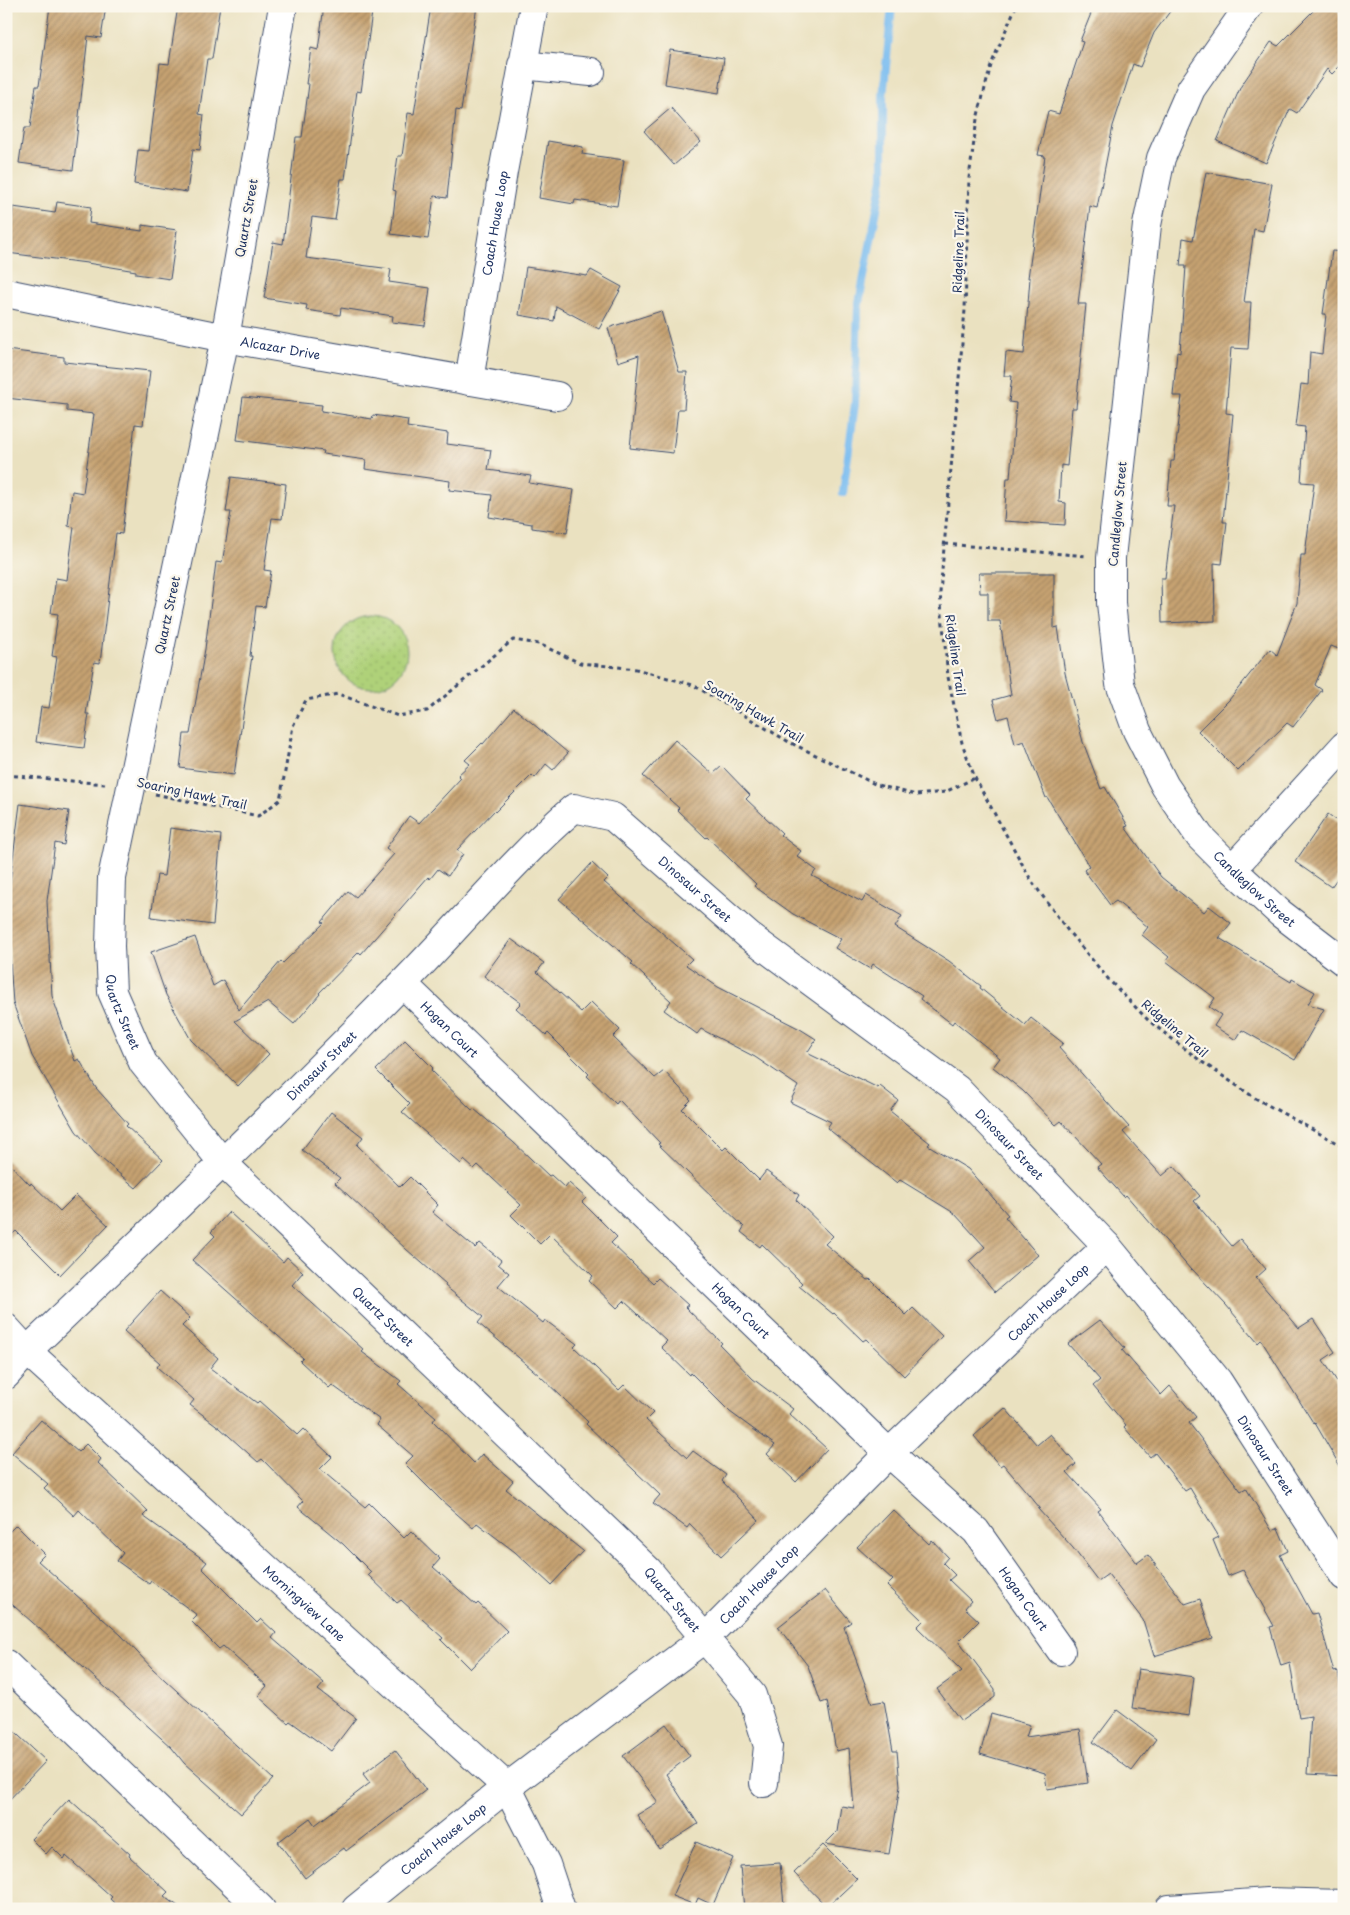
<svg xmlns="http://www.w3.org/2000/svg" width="1350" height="1915" font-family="'Playpen Sans',sans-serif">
	<defs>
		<pattern id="green-dots" width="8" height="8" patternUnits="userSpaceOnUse" patternTransform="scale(1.25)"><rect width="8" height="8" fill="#afd179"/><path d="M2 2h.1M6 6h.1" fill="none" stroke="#96b46b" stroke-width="1.8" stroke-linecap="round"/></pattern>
		<pattern id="building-hatch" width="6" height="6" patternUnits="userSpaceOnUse" patternTransform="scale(1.25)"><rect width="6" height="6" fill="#c6a271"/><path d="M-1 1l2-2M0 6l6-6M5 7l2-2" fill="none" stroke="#a08460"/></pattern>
	</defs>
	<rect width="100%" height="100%" fill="#fbf7ec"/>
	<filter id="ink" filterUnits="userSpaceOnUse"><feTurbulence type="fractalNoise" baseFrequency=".02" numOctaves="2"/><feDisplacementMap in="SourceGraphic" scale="10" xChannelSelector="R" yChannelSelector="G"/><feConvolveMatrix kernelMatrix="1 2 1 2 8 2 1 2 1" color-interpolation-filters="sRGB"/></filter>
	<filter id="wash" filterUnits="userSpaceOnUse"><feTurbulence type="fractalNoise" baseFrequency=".0096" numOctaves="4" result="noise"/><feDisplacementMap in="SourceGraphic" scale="20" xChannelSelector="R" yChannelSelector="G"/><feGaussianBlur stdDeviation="1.12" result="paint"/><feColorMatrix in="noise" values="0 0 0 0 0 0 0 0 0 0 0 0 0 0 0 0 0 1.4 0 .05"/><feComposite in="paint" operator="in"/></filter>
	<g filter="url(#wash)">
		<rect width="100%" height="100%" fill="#eae1c0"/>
		<circle fill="url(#green-dots)" stroke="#65806c" cx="371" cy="652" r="36"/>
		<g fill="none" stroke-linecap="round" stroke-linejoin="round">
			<polyline stroke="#7bbdf0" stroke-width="8" points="843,493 855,404 858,308 883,178 883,97 892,6"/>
		</g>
		<g id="blocks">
			<g fill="url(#building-hatch)">
				<polygon points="50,6 106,6 101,38 88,36 73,170 19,163 24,128 30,128 36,86 39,86"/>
				<polygon points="178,6 220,6 212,59 207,59 199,114 204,115 200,150 193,149 187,192 134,184 138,150 149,151 160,63 169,64"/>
				<polygon points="324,6 372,12 361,92 357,91 345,179 341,179 335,220 312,217 306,258 391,269 389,282 430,288 425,326 392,322 393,316 341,308 340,315 306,310 307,305 264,298 273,242 283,244 296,137 302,137 309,84 306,84 311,48 318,50"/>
				<polygon points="431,6 477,6 461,111 456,110 447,198 434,196 428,239 391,234 396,191 393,190 398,156 402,156 408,113 414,114"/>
				<polygon points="1094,6 1174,6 1154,33 1140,67 1133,64 1113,126 1097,208 1090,206 1078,304 1086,304 1076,408 1072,408 1067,466 1061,465 1059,502 1066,503 1065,525 1004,521 1007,478 1010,478 1016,403 1009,402 1012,376 1004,376 1006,352 1024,354 1030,278 1028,278 1045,156 1038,155 1048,111 1059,114 1083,42 1080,41"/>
				<polygon points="1318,6 1332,6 1344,18 1344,62 1332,74 1327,69 1297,113 1290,109 1266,163 1217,141 1241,86 1271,42 1278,46"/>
				<polygon points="670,50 724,58 719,93 665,84"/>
				<polygon points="671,108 701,142 674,165 644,131"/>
				<polygon points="548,141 583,147 582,154 624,160 617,206 575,200 574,204 539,198"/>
				<polygon points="1206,172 1272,184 1263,231 1254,229 1244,302 1251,302 1248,349 1231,348 1226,413 1233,414 1223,522 1227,522 1222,564 1214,563 1215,621 1162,623 1161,578 1165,578 1174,506 1167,506 1171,461 1174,461 1182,396 1173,396 1177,352 1180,353 1186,266 1180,266 1183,238 1193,240"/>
				<polygon points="57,202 91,207 89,223 142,231 142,225 177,230 170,279 136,274 136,271 87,263 7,253 13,207 55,213"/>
				<polygon points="1332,251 1344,252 1344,651 1331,646 1315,685 1322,690 1293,727 1287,723 1238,771 1198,731 1229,700 1270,649 1277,655 1297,603 1301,555 1305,555 1314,483 1301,482 1305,427 1296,426 1301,384 1308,385 1310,352 1322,354 1326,314 1323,314"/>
				<polygon points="526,267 587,276 591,270 622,287 599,329 556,306 554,321 519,315"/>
				<polygon points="661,311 679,372 687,372 684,409 678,409 673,453 630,448 639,355 618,362 608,328"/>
				<polygon points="6,350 64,357 64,362 150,371 143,425 135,424 122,534 116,533 100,663 94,662 86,714 89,714 84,748 36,742 41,707 49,708 57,657 52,656 58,614 51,613 56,578 67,580 74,527 68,526 72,491 83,493 94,414 67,411 67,405 6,398"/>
				<polygon points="243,397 322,405 321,411 372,419 373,415 408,420 407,427 448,433 447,444 491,450 488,470 531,476 529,483 574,490 567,533 532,528 532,524 489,517 492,495 449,490 450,481 365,469 366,460 323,454 324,451 237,440"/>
				<polygon points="231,477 286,484 282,519 272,518 264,570 271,571 265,607 256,606 250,656 252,656 234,775 180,768 184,734 190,734 205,649 216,562 222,563 231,512 226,512"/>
				<polygon points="979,573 1054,573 1054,628 1058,627 1065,673 1083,742 1101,789 1105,787 1128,826 1125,827 1161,877 1204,912 1209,906 1231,923 1219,938 1291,982 1292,979 1315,992 1308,1004 1324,1009 1295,1060 1242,1030 1236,1040 1214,1026 1221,1015 1209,1007 1215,998 1166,961 1169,957 1142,935 1148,927 1116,901 1110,905 1084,870 1089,866 1047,797 1046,798 1024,741 1015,744 1008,716 998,719 993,700 1011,695 1000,621 988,621 988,593 980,593"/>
				<polygon points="514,708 568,753 553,770 546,764 535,778 532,775 495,812 494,811 457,850 463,854 448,876 438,869 430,879 428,877 361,954 359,952 319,993 320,994 294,1024 268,1002 235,1021 269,1054 238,1086 191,1040 166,995 151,952 195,937 213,986 223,980 239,1010 281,961 283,963 324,923 322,922 348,891 356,897 394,854 386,848 409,816 419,823 461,778 458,775 470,764 465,760 482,743 483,744"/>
				<polygon points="675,740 713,774 722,766 750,795 746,799 782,833 780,835 801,851 797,856 816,870 812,876 862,902 866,895 902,916 895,927 949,961 981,986 980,988 1025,1025 1031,1018 1063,1043 1059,1048 1129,1127 1123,1132 1162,1176 1174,1166 1200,1196 1194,1201 1232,1246 1240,1239 1266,1269 1256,1278 1299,1328 1313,1319 1335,1352 1323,1360 1344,1392 1344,1473 1315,1423 1314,1424 1261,1340 1258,1343 1226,1305 1192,1269 1191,1270 1126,1195 1124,1197 1097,1167 1101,1164 1061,1121 1056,1125 1023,1091 993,1067 1000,1058 954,1021 952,1024 920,999 922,996 873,964 870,969 835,948 841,939 793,914 754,886 756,884 707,837 706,838 677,810 679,808 643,776"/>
				<polygon points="20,804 69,811 64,845 55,843 47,901 52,996 75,1061 79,1059 96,1088 128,1124 126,1126 163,1160 136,1188 95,1153 76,1131 32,1056 13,1003 9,947 6,947 6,912"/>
				<polygon points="1328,814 1344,826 1344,869 1331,887 1295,862"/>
				<polygon points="170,828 221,835 213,925 151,917 157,875 164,876"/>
				<polygon points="592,863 608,878 604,882 692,959 686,965 718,987 800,1029 816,1039 807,1053 878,1088 880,1086 898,1100 890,1111 930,1143 928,1145 968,1169 1008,1215 1005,1217 1038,1255 995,1292 969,1261 985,1247 954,1213 900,1180 897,1183 827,1128 831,1122 790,1102 798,1086 755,1057 701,1029 697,1034 664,1010 671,1001 631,964 633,962 559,899"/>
				<polygon points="511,939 544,963 537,972 581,1012 591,1002 620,1030 613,1037 655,1078 664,1071 691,1100 682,1109 723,1150 726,1147 759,1180 766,1171 799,1195 796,1200 833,1236 825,1244 868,1280 870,1279 906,1315 913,1308 942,1336 904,1376 866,1339 863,1341 834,1313 833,1314 799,1286 802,1283 762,1244 760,1247 741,1232 744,1227 658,1144 660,1143 619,1100 616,1104 587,1076 589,1074 548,1033 546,1035 516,1008 521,1003 484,976"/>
				<polygon points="405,1040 433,1068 431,1070 472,1110 474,1109 513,1142 549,1176 551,1175 565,1188 569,1183 586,1198 582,1202 617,1237 611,1243 653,1283 658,1278 688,1305 685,1307 722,1343 720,1345 753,1379 793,1409 789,1414 827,1449 796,1482 767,1454 775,1445 730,1412 691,1373 690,1375 661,1347 667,1341 624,1301 617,1308 589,1281 593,1276 550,1234 540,1244 511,1215 521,1205 478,1165 474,1169 464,1160 461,1164 402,1112 410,1104 376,1070"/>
				<polygon points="331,1112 363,1137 357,1145 400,1187 410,1177 438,1205 432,1212 475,1248 480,1243 501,1260 498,1264 509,1273 498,1286 543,1323 545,1320 577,1344 574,1347 619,1390 624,1385 653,1413 646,1420 687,1458 693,1451 726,1475 722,1481 759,1520 721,1556 690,1524 687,1528 653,1503 660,1495 586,1424 588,1422 539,1375 478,1323 483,1317 445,1286 446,1284 406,1249 335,1183 340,1178 302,1150"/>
				<polygon points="6,1160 30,1185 31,1183 60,1211 76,1195 108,1225 60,1275 16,1231 6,1240"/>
				<polygon points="229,1212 283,1262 287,1257 303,1272 292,1285 364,1350 362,1352 401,1381 398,1384 436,1417 433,1421 474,1463 482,1454 513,1481 506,1489 583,1551 551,1585 515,1552 477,1523 473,1528 441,1500 405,1464 413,1456 377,1425 380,1420 332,1385 329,1388 300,1361 303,1358 192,1260 215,1236 211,1232"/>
				<polygon points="160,1291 190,1318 182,1326 218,1358 210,1368 257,1403 259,1401 297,1435 303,1429 332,1457 320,1469 365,1507 369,1503 404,1538 411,1531 440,1559 433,1567 476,1605 478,1603 507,1631 470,1669 441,1640 443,1638 401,1600 397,1603 368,1575 371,1572 343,1544 298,1507 303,1501 262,1459 258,1462 220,1428 190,1405 194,1400 157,1367 160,1363 124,1331"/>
				<polygon points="1100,1320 1125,1348 1122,1350 1161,1395 1170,1386 1196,1417 1189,1423 1241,1491 1246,1488 1272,1531 1278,1528 1288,1551 1280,1555 1312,1614 1317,1613 1334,1672 1338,1671 1344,1707 1344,1776 1307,1774 1311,1716 1299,1718 1290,1663 1281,1666 1270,1627 1274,1626 1243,1570 1228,1576 1213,1540 1219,1537 1190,1488 1185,1491 1155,1453 1150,1457 1124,1427 1126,1425 1093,1386 1100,1380 1068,1344"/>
				<polygon points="1005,1408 1037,1445 1050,1434 1076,1464 1067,1472 1101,1509 1098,1511 1137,1563 1148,1555 1185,1604 1200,1599 1213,1638 1154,1656 1143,1620 1108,1574 1098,1581 1073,1548 1038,1509 1040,1508 1003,1464 1000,1466 974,1436"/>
				<polygon points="41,1420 78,1452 86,1444 101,1459 98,1463 148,1511 143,1516 207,1562 202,1568 257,1623 261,1619 276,1633 272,1638 324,1683 318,1690 356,1718 331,1751 290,1721 288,1723 258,1696 267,1686 223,1646 219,1649 191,1621 197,1615 151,1581 149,1584 117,1561 123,1553 79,1510 74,1516 44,1488 48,1484 12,1453"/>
				<polygon points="893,1510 929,1544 932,1540 948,1557 943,1563 955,1575 949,1580 971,1601 965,1608 979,1621 959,1641 995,1689 995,1697 961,1721 937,1689 962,1671 917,1627 923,1621 887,1586 893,1580 857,1547"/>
				<polygon points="16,1525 45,1554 38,1561 121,1635 153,1669 273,1779 241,1814 184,1763 172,1748 84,1668 6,1599 6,1535"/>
				<polygon points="825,1590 851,1622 844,1627 872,1703 884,1701 893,1751 897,1751 900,1786 889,1854 825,1844 837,1832 841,1806 854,1808 849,1748 836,1751 827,1701 821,1703 808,1666 778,1627"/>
				<polygon points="1138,1669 1194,1677 1189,1716 1132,1708"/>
				<polygon points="1117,1710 1156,1739 1132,1771 1093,1742"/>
				<polygon points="991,1714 1030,1725 1026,1737 1080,1729 1088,1783 1047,1789 1045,1773 980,1754"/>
				<polygon points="6,1724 46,1761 6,1803"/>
				<polygon points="666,1724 690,1756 666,1774 698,1824 659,1849 637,1815 658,1802 623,1756"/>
				<polygon points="395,1750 426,1790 346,1851 344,1848 305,1878 278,1842 310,1818 315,1825 370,1783 363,1774"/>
				<polygon points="69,1799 130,1854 129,1856 168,1892 164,1896 182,1909 121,1909 110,1899 112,1897 66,1856 64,1859 52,1847 46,1854 31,1839"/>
				<polygon points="696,1842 733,1858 713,1905 698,1898 695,1905 672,1896"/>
				<polygon points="823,1845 857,1879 827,1907 794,1873"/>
				<polygon points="780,1863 784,1905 744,1909 740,1866"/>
			</g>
		</g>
	</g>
	<g filter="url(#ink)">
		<use href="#blocks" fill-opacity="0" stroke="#3a4a6d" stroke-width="1"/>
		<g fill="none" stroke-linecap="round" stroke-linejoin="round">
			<g stroke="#3a4a6d" stroke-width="30">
				<g id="minor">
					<path id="s1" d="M283,6L225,338L112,878L110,946L112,992L143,1063L223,1163L648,1570L752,1695L768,1746L764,1783"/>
					<path id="s2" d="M1249,6L1191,89L1161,158L1147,225L1111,558V603L1120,684L1137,731L1165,786L1200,837L1232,869L1280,913L1344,962"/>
					<polyline points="522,65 591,72"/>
					<path id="s3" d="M6,293L225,338L557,396"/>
					<path id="s4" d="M469,381L503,172L534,6"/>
					<polyline points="1232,869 1344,746"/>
					<path id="s5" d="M403,984L889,1453L976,1531L1061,1651"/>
					<path id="s6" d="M6,1328L27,1351L507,1787L546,1864L561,1909"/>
					<path id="s7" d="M6,1375L27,1351C153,1230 279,1110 401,985C459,927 511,862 574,808L613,817L749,936L957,1089L1107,1246L1218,1381L1344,1576"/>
					<polyline points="6,1664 261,1909"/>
					<path id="s8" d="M356,1909L507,1787L705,1638L889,1453L1107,1246"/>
					<polyline points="1169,1909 1268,1902 1344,1904"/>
				</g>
			</g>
			<g stroke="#3a4a6d" stroke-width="3" stroke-dasharray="4 4" stroke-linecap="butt">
				<polyline points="1016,6 991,65 977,119 969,178 965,310 940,593 948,677 962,743 975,778 1031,880 1068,931 1110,981 1149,1021 1202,1062 1255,1098 1344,1147"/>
				<polyline points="945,544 1087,556"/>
				<polyline points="6,775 105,784"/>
				<polyline points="155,794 258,816 280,800 293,726 306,700 338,694 398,716 427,711 513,640 539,644 580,663 636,669 693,685 789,742 877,785 916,795 945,792 975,778"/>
			</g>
			<use href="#minor" stroke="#fff" stroke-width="28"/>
		</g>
	</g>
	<g text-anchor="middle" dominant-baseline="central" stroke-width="4.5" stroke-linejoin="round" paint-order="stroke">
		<g font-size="12" fill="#1b2f5e" stroke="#fbf7ec">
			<text transform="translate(246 218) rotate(-80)">Quartz Street</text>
			<text stroke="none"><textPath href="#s4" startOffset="160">Coach House Loop</textPath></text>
			<text transform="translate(958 252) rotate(-88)">Ridgeline Trail</text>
			<text stroke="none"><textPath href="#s3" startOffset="280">Alcazar Drive</textPath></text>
			<text transform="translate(1117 514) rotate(-85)">Candleglow Street</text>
			<text transform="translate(167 615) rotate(-78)">Quartz Street</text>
			<text transform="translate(956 655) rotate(82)">Ridgeline Trail</text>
			<text transform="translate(754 711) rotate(30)">Soaring Hawk Trail</text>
			<text transform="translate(192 793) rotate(12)">Soaring Hawk Trail</text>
			<text stroke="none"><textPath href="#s2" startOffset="955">Candleglow Street</textPath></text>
			<text stroke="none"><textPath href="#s7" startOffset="952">Dinosaur Street</textPath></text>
			<text stroke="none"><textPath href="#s1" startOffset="1025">Quartz Street</textPath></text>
			<text transform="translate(1175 1028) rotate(40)">Ridgeline Trail</text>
			<text stroke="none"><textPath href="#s5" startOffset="65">Hogan Court</textPath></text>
			<text stroke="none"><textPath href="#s7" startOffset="442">Dinosaur Street</textPath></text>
			<text stroke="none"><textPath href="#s7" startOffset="1358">Dinosaur Street</textPath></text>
			<text stroke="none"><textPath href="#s8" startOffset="922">Coach House Loop</textPath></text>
			<text stroke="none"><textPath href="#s5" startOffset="470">Hogan Court</textPath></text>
			<text stroke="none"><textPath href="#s1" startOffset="1430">Quartz Street</textPath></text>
			<text stroke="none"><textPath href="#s7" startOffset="1762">Dinosaur Street</textPath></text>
			<text stroke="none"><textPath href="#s8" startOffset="518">Coach House Loop</textPath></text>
			<text stroke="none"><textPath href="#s5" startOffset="875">Hogan Court</textPath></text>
			<text stroke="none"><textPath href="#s1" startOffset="1835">Quartz Street</textPath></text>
			<text stroke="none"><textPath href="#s6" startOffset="406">Morningview Lane</textPath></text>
			<text stroke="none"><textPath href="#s8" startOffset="112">Coach House Loop</textPath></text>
		</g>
	</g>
	<rect width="1350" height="1915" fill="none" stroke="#fbf7ec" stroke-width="25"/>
</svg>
